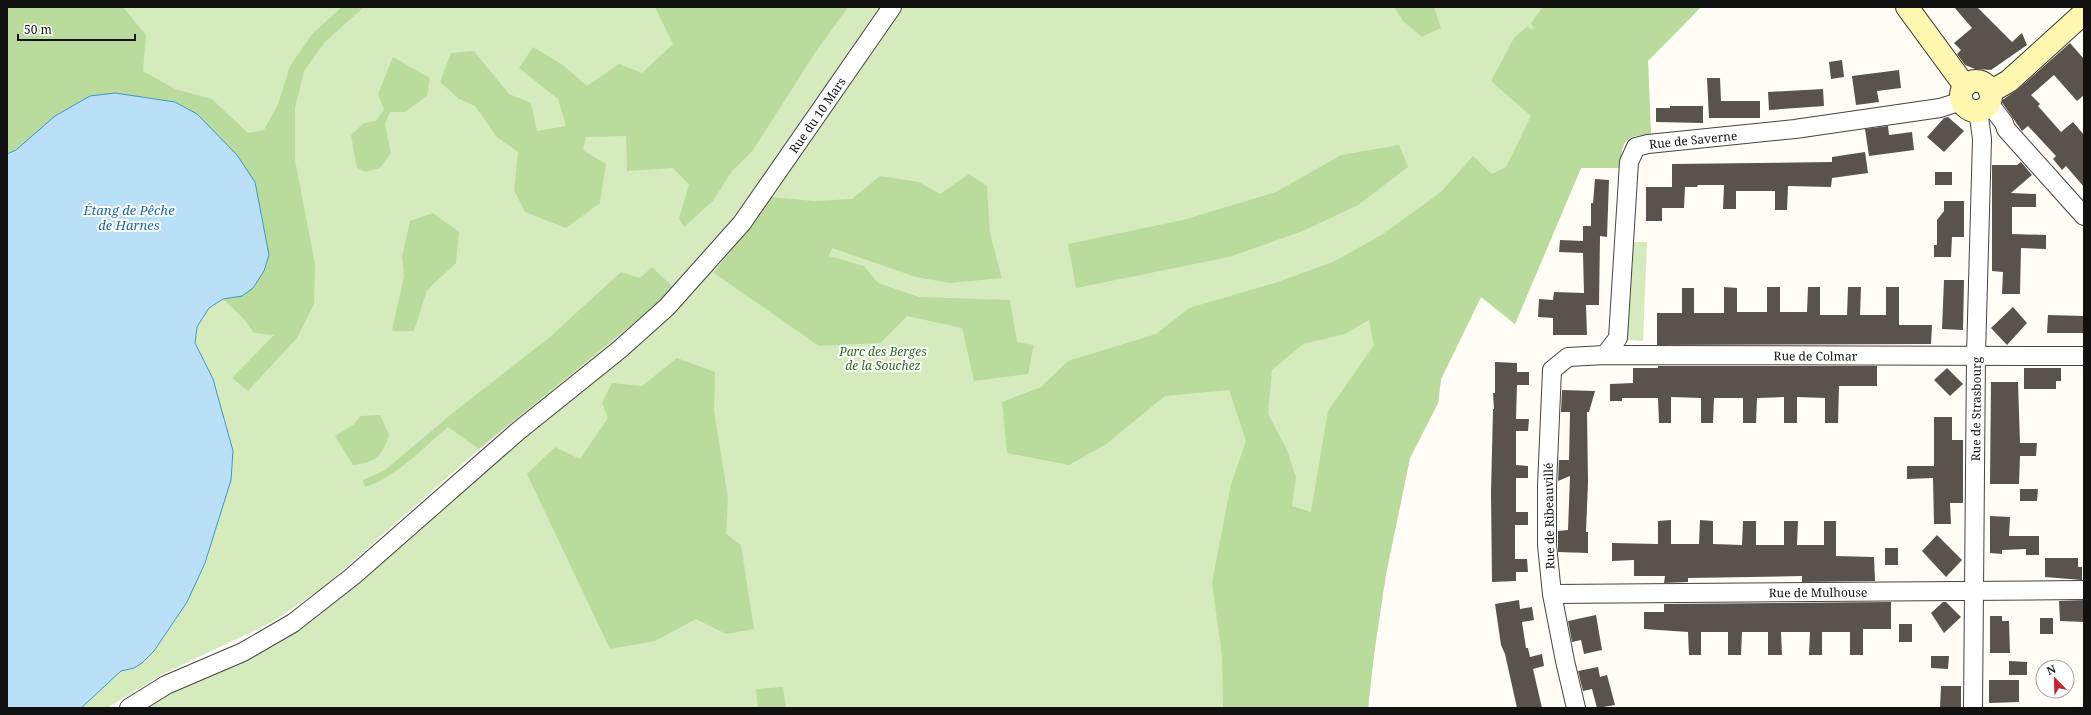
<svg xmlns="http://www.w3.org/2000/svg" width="2091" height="715" font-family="'Noto Serif',serif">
	<rect width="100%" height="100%" fill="#fffdf5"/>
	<g fill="#d5ebbd">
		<path d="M7,7H1701L1648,61L1651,135C1623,134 1622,142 1620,168H1581L1515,324L1481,297L1441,379L1438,403L1410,458L1386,574L1374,654L1368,708H143L157,700L221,670L515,441L509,423L321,589L272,622L161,675L107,708H7Z"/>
		<polygon points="1630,242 1647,242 1643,341 1626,340"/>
	</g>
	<g fill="#b9dc9c" fill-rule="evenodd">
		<polygon points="7,7 123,7 146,35 143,71 175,89 212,99 248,133 264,130 278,104 290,66 313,33 342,7 364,7 325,42 304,71 295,108 295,160 315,264 314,304 297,338 248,391 232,378 274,335 254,333 243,318 223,299 242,296 175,102 115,93 7,154"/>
		<polygon points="655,7 848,7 815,53 753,150 732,171 713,201 684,227 679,219 689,184 673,168 627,171 626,136 586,137 583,150 606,164 600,203 566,228 525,212 514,190 518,152 497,137 475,106 459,99 440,82 451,53 474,51 509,94 531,103 537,131 566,126 558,99 519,68 533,47 563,65 587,86 619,64 642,73 673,44"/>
		<polygon points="1394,7 1434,7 1441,28 1422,37 1403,21"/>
		<path d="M1543,7H1701L1648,61L1651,135C1623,134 1622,142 1620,168H1581L1515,324L1481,297L1441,379L1438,403L1410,458L1386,574L1374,654L1368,708H1223L1222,656L1212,583L1231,484L1246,441L1229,390L1165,396L1105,445L1069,465L1007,453L1002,402L1041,387L1068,361L1156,334L1189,308L1275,283L1335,261L1383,234L1441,192L1473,156L1492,174L1506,167L1531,116L1491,81L1514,38L1528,26L1531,30L1534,28L1531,23ZM1369,320L1374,345L1328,411L1311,512L1292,506L1296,477L1287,450L1268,414L1272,370L1303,344L1345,334Z"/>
		<polygon points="393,57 430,78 427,96 405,112 390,112 385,124 391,153 380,168 366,172 357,168 351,135 364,123 376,121 384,110 378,94"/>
		<polygon points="1399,145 1408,167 1358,205 1303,231 1229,257 1076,288 1068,244 1183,220 1276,192 1341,155"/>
		<polygon points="969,174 987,186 990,234 1002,278 950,283 916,277 832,248 829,256 864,266 878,283 919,297 1010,300 1017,342 1034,345 1028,374 974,381 962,328 907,316 880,343 819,346 714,273 770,197 814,201 852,199 880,176 919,182 940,194"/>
		<polygon points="433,213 459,232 456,263 427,290 414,331 392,331 404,276 402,256 410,221"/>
		<path d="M652,267L675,289L479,449L448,427C424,447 394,479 365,487L363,480L385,470L454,412L550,337L621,272L640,278Z"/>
		<polygon points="677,358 715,372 714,410 728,499 726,534 741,545 754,629 726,634 696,619 655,641 610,649 527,474 555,447 580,459 608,418 602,403 612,383 642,386"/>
		<path d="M380,415L389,435C382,457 376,462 353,465L335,436L353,425L361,416Z"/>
		<polygon points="783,687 786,708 758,708 756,689"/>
	</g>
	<polygon fill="#b9e0f7" stroke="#3f96cf" points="115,93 175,102 197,114 237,155 255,182 269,255 264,271 253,288 242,296 223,299 209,308 197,327 195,343 213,379 233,451 231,480 205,563 187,602 154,651 142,663 134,668 121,671 81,708 7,708 7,154 16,150 55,116 90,96"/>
	<g fill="#5a524d">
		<polygon points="1954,7 1977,7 2012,42 2022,33 2027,45 1991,70 1975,69 1965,65 1957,54 1961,50 1954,43 1972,28"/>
		<polygon points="2070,43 2084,59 2084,95 2077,101 2054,75 2031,95 2040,104 2038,106 2061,132 2073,122 2084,135 2084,187 2066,166 2062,170 2053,159 2056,156 2028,126 2022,131 2001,101 2017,90"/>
		<polygon points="1842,60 1844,77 1831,79 1829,62"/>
		<polygon points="1899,70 1901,88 1877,91 1879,102 1856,105 1852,76"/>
		<polygon points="1707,78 1720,78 1721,101 1760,101 1760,118 1709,118"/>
		<polygon points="1823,89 1824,106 1769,110 1768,92"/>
		<polygon points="1670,106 1703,106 1703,123 1656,122 1656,108 1670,108"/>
		<polygon points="1948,117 1964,131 1944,152 1927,137 1944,118"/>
		<polygon points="1888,126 1889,135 1912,132 1914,150 1869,156 1865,129"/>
		<polygon points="1865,152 1868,173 1832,178 1831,187 1788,186 1787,210 1775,210 1775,191 1736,191 1736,209 1723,209 1724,185 1698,185 1697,187 1685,187 1684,208 1662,208 1662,221 1646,221 1646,187 1672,187 1672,164 1832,162 1832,157"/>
		<polygon points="2021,162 2032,175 2011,193 2036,194 2036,207 2012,207 2012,234 2046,235 2046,249 2021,248 2020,294 2002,294 2003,272 1992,271 1992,165 2017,165"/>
		<rect x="1935" y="172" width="17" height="13"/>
		<polygon points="1595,179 1609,180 1607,237 1600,236 1599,305 1586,305 1587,335 1553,335 1553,318 1538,317 1539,299 1553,300 1554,292 1584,293 1583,253 1559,252 1560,240 1583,241 1583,226 1591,226 1591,203 1593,203"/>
		<polygon points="1944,201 1964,201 1964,237 1952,237 1951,257 1934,257 1934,245 1937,245 1937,220 1944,211"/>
		<polygon points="1944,280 1964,280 1963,330 1942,329"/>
		<polygon points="1724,287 1737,288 1737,312 1767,312 1767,287 1780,287 1780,312 1807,312 1808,287 1820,287 1820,315 1847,315 1848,287 1861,287 1860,315 1886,315 1886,287 1899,287 1899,325 1932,325 1931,344 1657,345 1657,313 1682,313 1682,288 1694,288 1694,313 1724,313"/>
		<polygon points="2013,307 2027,323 2007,345 1991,328"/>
		<polygon points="2048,315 2084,316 2084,333 2047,333"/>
		<polygon points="1495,362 1517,363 1517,372 1529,372 1529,385 1517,385 1516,419 1529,419 1528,431 1516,431 1516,465 1528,466 1528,478 1516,478 1516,512 1528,512 1528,525 1515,525 1515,559 1527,559 1528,572 1516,572 1516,581 1492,582 1491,492 1493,409 1494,409 1493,393 1495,393"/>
		<polygon points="1658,366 1877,366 1877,386 1839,386 1838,423 1825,423 1825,398 1797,397 1797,423 1784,423 1784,397 1757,398 1756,423 1743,423 1743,398 1714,398 1713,423 1701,423 1701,398 1671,397 1671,423 1659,423 1658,398 1622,398 1622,401 1610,401 1610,384 1633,383 1633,368 1658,368"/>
		<polygon points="1947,368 1963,384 1950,396 1934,380"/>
		<polygon points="2024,368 2061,368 2061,381 2056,381 2056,389 2024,389"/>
		<polygon points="1991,382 2018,382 2020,443 2037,443 2036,456 2020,456 2019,484 1990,484"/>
		<polygon points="1562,390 1595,391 1589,412 1587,412 1588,482 1586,532 1588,532 1588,553 1558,552 1558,531 1568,530 1570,476 1558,481 1559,460 1569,460 1570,412 1561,412"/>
		<polygon points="1934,417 1952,417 1952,440 1963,440 1963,503 1950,503 1951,524 1934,524 1933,478 1907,479 1907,466 1934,466"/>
		<polygon points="2020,489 2038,489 2037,501 2020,501"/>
		<polygon points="1990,516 2010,517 2009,536 2039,536 2039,555 2026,555 2026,549 2002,550 2002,554 1990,553"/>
		<polygon points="1671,520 1671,544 1699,544 1700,520 1713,521 1713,544 1742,545 1743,521 1756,521 1756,545 1784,545 1784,521 1798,521 1797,545 1824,545 1824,521 1836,521 1836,556 1874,557 1875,581 1802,582 1802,576 1688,578 1688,582 1664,583 1665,576 1634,576 1634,560 1612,561 1612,543 1658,544 1658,521"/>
		<polygon points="1937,535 1962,560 1946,577 1922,551"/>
		<rect x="1885" y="548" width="13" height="17"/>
		<polygon points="2045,558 2078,558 2078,567 2082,567 2082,580 2045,577"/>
		<polygon points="1519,600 1520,609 1532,607 1534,620 1522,622 1526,648 1528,648 1530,657 1542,654 1544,666 1533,669 1542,708 1517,708 1505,654 1501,645 1495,604"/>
		<polygon points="2084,600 2084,622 2060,621 2059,601"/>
		<polygon points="1891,602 1891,629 1863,629 1863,655 1850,655 1850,632 1822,632 1822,655 1809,655 1810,632 1781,632 1782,655 1768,655 1768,632 1742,632 1741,655 1728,655 1728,632 1701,632 1701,655 1689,655 1688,632 1644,629 1644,612 1664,612 1664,604"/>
		<polygon points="1943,602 1946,602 1961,617 1944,633 1931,613"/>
		<polygon points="1596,615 1602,650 1584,654 1581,640 1572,642 1568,621"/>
		<polygon points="1990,616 2002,616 2002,621 2009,621 2010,653 1990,653"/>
		<rect x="2040" y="618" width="13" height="16"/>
		<rect x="1899" y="624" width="13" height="18"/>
		<polygon points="1931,656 1949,656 1948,669 1931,668"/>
		<polygon points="2009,661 2027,662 2027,675 2009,675"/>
		<polygon points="1598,667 1600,677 1607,675 1615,705 1597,708 1592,689 1583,691 1578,671"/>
		<polygon points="1989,680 2019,680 2019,702 1989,703"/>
		<polygon points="1941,686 1961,686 1961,708 1940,708"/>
	</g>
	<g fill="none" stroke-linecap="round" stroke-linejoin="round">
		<g stroke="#444" stroke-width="20">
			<g id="street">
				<polyline points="1989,103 2004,123 2006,129 2084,216"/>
				<path id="s1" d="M1605,355L1618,338L1629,162L1636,147L1648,144L1795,129L1940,108L1962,101"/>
				<path id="s2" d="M1552,594L2084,590"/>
				<path id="s3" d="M129,708L166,685L243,652L293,623L353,576L517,432L619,350L667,307L742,223L892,7"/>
				<path id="s4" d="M1576,708L1565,661L1552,594L1547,545V486L1552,370L1568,357L1605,355L2084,356"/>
				<path id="s5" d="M1973,708L1976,355L1982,139L1978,110"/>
			</g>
		</g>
		<g stroke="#333" stroke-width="24">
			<g id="secondary">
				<polyline points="1907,7 1965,86"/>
				<circle cx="1976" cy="96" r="15"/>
				<polyline points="1990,92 2009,81 2084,13"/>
			</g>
		</g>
		<use href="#street" stroke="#fff" stroke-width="18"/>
		<use href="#secondary" stroke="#fff6b0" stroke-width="22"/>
	</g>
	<g text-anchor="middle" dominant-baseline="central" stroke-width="4" stroke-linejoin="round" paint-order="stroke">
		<g font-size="12" fill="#111" stroke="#fff">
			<text stroke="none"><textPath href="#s3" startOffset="919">Rue du 10 Mars</textPath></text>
			<text stroke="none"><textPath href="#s1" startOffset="272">Rue de Saverne</textPath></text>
			<text stroke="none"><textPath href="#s4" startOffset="609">Rue de Colmar</textPath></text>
			<text stroke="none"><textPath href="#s5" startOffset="299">Rue de Strasbourg</textPath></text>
			<text transform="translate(1549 516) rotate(-91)">Rue de Ribeauvillé</text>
			<text stroke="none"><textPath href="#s2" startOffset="266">Rue de Mulhouse</textPath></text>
		</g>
		<g font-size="12" font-style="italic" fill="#2f6b1f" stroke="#fff">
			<text x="883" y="351">Parc des Berges<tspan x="883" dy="14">de la Souchez</tspan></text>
		</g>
		<g font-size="13" font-style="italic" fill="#1768a6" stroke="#fff">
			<text x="129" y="210">Étang de Pêche<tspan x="129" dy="15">de Harnes</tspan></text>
		</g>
	</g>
	<rect width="2091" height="715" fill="none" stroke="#111111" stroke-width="16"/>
	<g transform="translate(2055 679) rotate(337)"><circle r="19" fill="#ffffff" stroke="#a0a0a0"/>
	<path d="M0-3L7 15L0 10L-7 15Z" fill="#c4262e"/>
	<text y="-6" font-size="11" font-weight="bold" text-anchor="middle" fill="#111111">N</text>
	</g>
	<path d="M18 34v6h117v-6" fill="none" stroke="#111111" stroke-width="2"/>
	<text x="24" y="34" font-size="12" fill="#111111" stroke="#ffffff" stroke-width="3" paint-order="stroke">50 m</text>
</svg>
